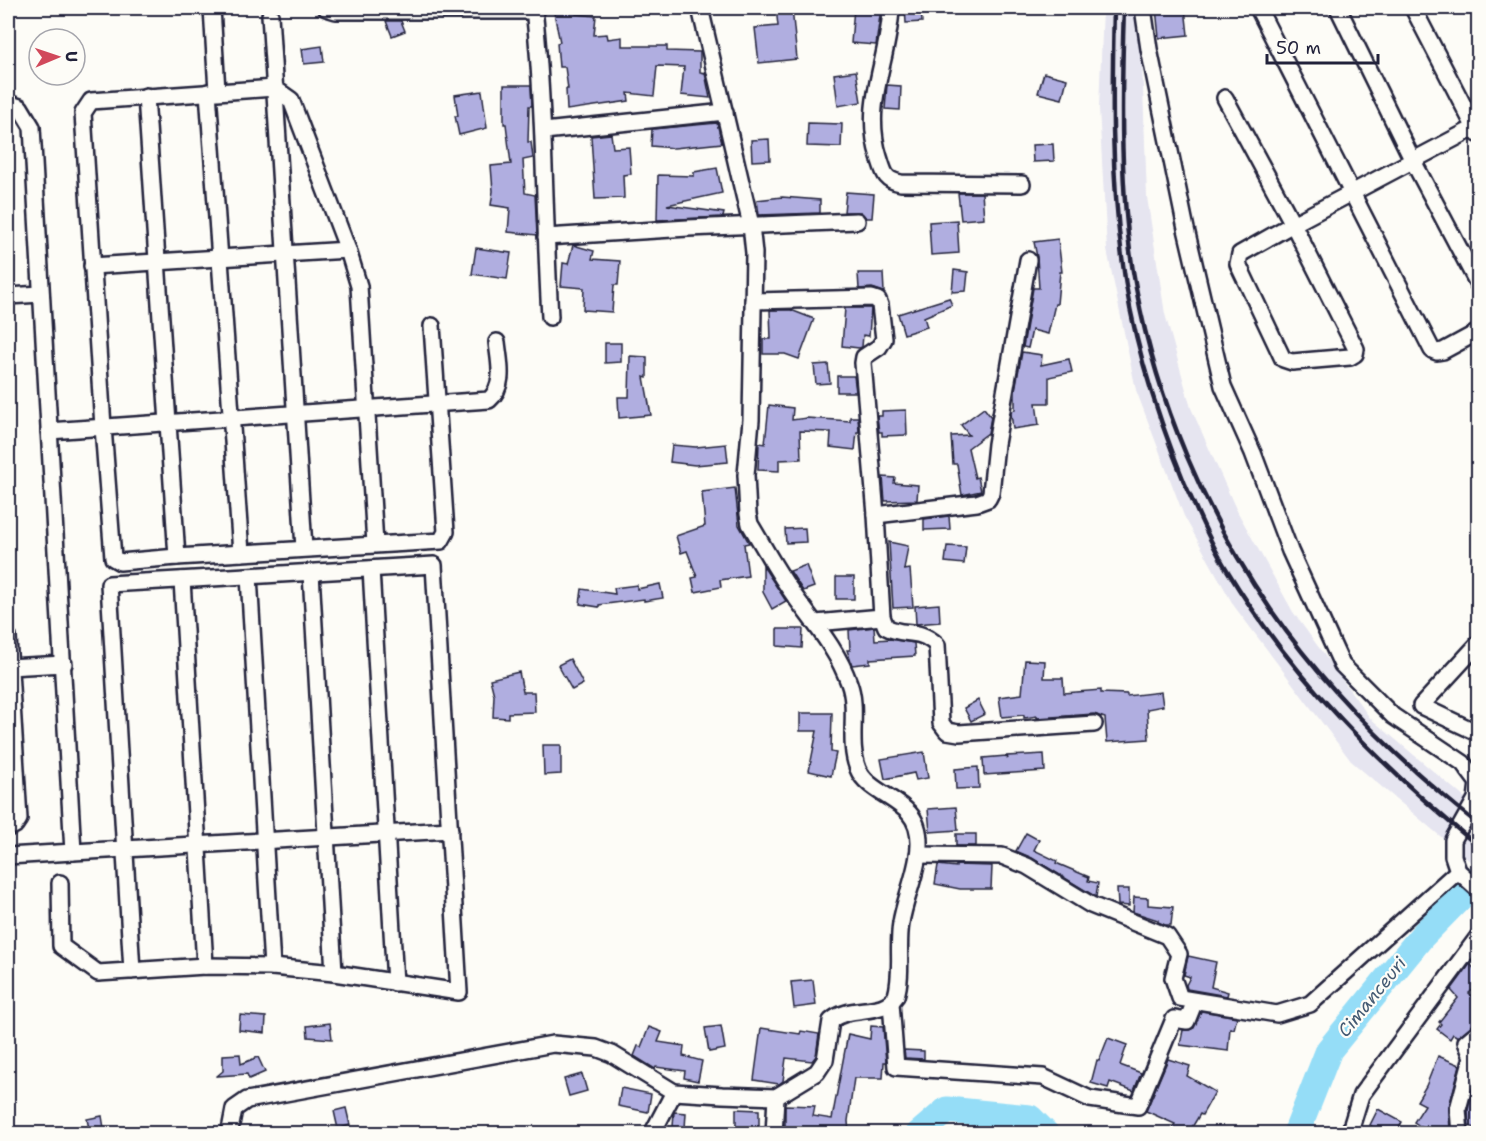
<svg xmlns="http://www.w3.org/2000/svg" width="1486" height="1141" font-family="'Shantell Sans',sans-serif">
	<rect width="100%" height="100%" fill="#fdfcf7"/>
	<filter id="ink" filterUnits="userSpaceOnUse"><feTurbulence type="fractalNoise" baseFrequency=".0167" numOctaves="2"/><feDisplacementMap in="SourceGraphic" scale="12" xChannelSelector="R" yChannelSelector="G"/><feConvolveMatrix kernelMatrix="1 2 1 2 8 2 1 2 1" color-interpolation-filters="sRGB"/></filter>
	<g filter="url(#ink)">
		<polygon fill="#e6e5f0" points="1103,8 1142,8 1142,61 1147,197 1165,314 1191,408 1236,509 1293,612 1370,718 1478,809 1478,868 1351,761 1234,606 1184,516 1136,390 1107,250 1099,108"/>
		<g fill="none" stroke-linecap="round" stroke-linejoin="round">
			<g stroke="#95ddf7" stroke-width="27">
				<polyline points="919,1134 947,1110 1030,1118 1046,1134"/>
				<polyline points="1296,1134 1329,1050 1422,936 1478,879"/>
			</g>
		</g>
		<g fill="#b0aee0" stroke="#22223b" stroke-width="1.5">
			<polygon points="776,8 792,8 797,59 759,63 755,28 778,26"/>
			<polygon points="854,8 881,8 876,45 851,43"/>
			<polygon points="905,8 921,8 922,22 906,23"/>
			<polygon points="1156,8 1185,8 1188,35 1159,38"/>
			<polygon points="575,10 576,14 596,16 594,35 607,34 608,39 622,37 622,46 667,46 667,51 700,52 700,72 705,73 710,98 681,95 684,67 657,66 654,96 628,93 629,101 567,110 566,89 568,89 565,67 559,67 557,43 560,42 554,13"/>
			<polygon points="386,21 401,21 405,31 392,36"/>
			<polygon points="322,46 324,62 304,64 302,49"/>
			<polygon points="856,71 861,102 838,106 834,74"/>
			<polygon points="1044,73 1067,79 1062,99 1038,93"/>
			<polygon points="504,85 531,85 532,106 529,106 528,142 531,142 533,158 523,160 525,193 535,195 537,235 508,232 510,208 491,205 493,191 491,166 511,164 506,124 504,124"/>
			<polygon points="887,85 901,86 900,110 885,109"/>
			<polygon points="482,91 487,128 459,135 455,116 458,116 455,95"/>
			<polygon points="717,123 722,143 674,148 651,146 652,129"/>
			<polygon points="808,123 842,124 841,147 807,146"/>
			<polygon points="611,134 613,148 629,147 631,174 623,175 624,198 595,199 591,136"/>
			<polygon points="769,139 770,160 752,161 751,140"/>
			<polygon points="1053,144 1054,161 1033,162 1032,145"/>
			<polygon points="717,168 722,193 667,205 724,213 723,217 657,220 658,175 694,176 694,172"/>
			<polygon points="846,192 874,194 872,218 866,218 861,212 844,212"/>
			<polygon points="958,193 982,193 984,218 961,220"/>
			<polygon points="782,197 820,200 820,213 759,215 757,200"/>
			<polygon points="957,220 959,253 931,255 929,222"/>
			<polygon points="1058,239 1062,272 1060,272 1057,304 1055,304 1048,334 1032,330 1028,348 1023,347 1033,288 1039,288 1037,257 1034,242"/>
			<polygon points="573,245 594,251 592,259 620,261 618,285 614,285 612,312 583,310 584,288 561,286 563,263 568,264"/>
			<polygon points="476,248 511,253 507,279 472,274"/>
			<polygon points="954,270 968,272 966,291 952,292"/>
			<polygon points="858,273 883,273 884,292 872,288 859,289"/>
			<polygon points="949,298 952,305 924,317 927,327 904,334 898,314"/>
			<polygon points="845,308 871,308 869,336 863,335 862,347 859,348 842,346"/>
			<polygon points="770,310 791,310 814,319 799,359 785,354 763,354 763,339 771,339"/>
			<polygon points="605,343 621,343 621,362 605,363"/>
			<polygon points="1022,352 1042,355 1041,365 1069,359 1072,372 1049,377 1049,403 1036,403 1039,425 1013,429 1011,413 1012,411 1015,410 1015,390"/>
			<polygon points="630,356 647,357 647,378 644,377 651,415 619,418 618,397 629,397"/>
			<polygon points="828,364 830,383 816,384 814,365"/>
			<polygon points="837,376 854,376 856,392 837,392"/>
			<polygon points="769,405 793,408 792,420 807,418 850,421 850,417 858,417 859,432 857,432 855,450 830,447 831,432 800,431 801,459 779,460 779,471 758,470 759,443 765,444"/>
			<polygon points="984,408 991,417 988,433 968,448 975,478 978,477 981,491 962,495 957,464 953,464 951,436 969,435 961,425"/>
			<polygon points="906,410 907,435 882,436 882,432 879,432 877,416 882,416 882,411"/>
			<polygon points="726,444 728,462 695,465 670,462 672,445 696,447"/>
			<polygon points="883,477 895,478 894,483 918,485 917,500 885,501"/>
			<polygon points="735,488 739,525 749,543 744,544 748,576 720,580 721,587 695,592 692,578 697,577 687,551 681,553 676,536 705,526 702,492"/>
			<polygon points="949,516 950,529 924,530 924,519"/>
			<polygon points="805,528 806,542 786,543 785,529"/>
			<polygon points="889,542 908,546 904,570 910,569 913,607 893,608"/>
			<polygon points="947,546 966,547 964,564 945,562"/>
			<polygon points="806,565 814,587 803,591 790,571"/>
			<polygon points="763,566 786,601 772,609 763,592"/>
			<rect x="836" y="577" width="18" height="22"/>
			<polygon points="660,584 663,598 644,601 644,599 599,605 599,607 580,604 582,589 615,594 614,588 637,585 637,589"/>
			<polygon points="939,604 940,622 916,624 915,606"/>
			<polygon points="874,627 875,640 891,639 914,643 915,656 870,659 870,663 852,665 847,650 850,650 849,630"/>
			<polygon points="777,629 803,629 802,648 777,646"/>
			<polygon points="570,659 583,684 572,690 558,665"/>
			<polygon points="1025,660 1045,661 1044,678 1063,678 1064,693 1101,690 1101,693 1127,694 1127,696 1161,692 1163,706 1147,709 1149,739 1107,742 1105,718 1094,714 1037,718 1037,716 1024,718 1024,715 1002,717 999,697 1022,694"/>
			<polygon points="519,672 523,692 534,692 535,712 508,713 508,718 493,717 494,695 490,679"/>
			<polygon points="978,700 985,714 971,721 964,708"/>
			<polygon points="800,713 832,713 831,752 836,753 831,776 809,771 817,731 800,731"/>
			<polygon points="543,745 561,745 561,774 544,775"/>
			<polygon points="924,752 928,778 916,780 914,773 885,779 881,759"/>
			<polygon points="1044,754 1045,771 984,775 983,758 1006,756 1008,759 1007,756"/>
			<polygon points="978,767 979,788 956,789 955,769"/>
			<polygon points="956,807 958,830 930,832 928,809"/>
			<polygon points="1026,833 1039,840 1034,850 1057,861 1056,863 1089,877 1088,881 1098,883 1096,897 1032,858 1016,851"/>
			<rect x="956" y="834" width="20" height="12"/>
			<polygon points="938,865 956,867 956,865 992,866 991,889 960,889 935,884"/>
			<polygon points="1117,889 1129,889 1129,906 1118,905"/>
			<polygon points="1134,897 1148,898 1148,905 1173,907 1171,925 1165,925 1158,922 1158,920 1133,912"/>
			<polygon points="1188,956 1216,962 1211,987 1228,992 1227,996 1187,989 1186,985 1190,977 1184,975"/>
			<polygon points="1470,964 1479,974 1479,985 1469,993 1479,1002 1479,1021 1458,1037 1453,1034 1450,1039 1437,1029 1441,1024 1439,1022 1458,998 1451,990"/>
			<polygon points="813,980 816,1005 794,1008 791,982"/>
			<polygon points="1201,1011 1237,1017 1234,1029 1230,1028 1228,1051 1180,1045 1183,1030 1189,1030 1194,1028"/>
			<polygon points="240,1015 266,1017 265,1033 239,1030"/>
			<polygon points="330,1023 332,1039 308,1037 307,1026"/>
			<polygon points="721,1026 725,1049 709,1052 705,1028"/>
			<polygon points="871,1026 883,1027 886,1062 884,1062 883,1078 854,1078 848,1121 849,1134 822,1134 821,1131 785,1131 785,1105 815,1106 813,1116 832,1119 848,1034 870,1039"/>
			<polygon points="649,1027 662,1032 658,1042 684,1046 683,1056 702,1061 698,1081 684,1078 685,1071 656,1067 655,1069 634,1056 638,1046 641,1047"/>
			<polygon points="761,1028 800,1034 801,1031 819,1034 816,1056 812,1061 786,1058 783,1081 779,1084 754,1080"/>
			<polygon points="1108,1038 1127,1045 1120,1065 1141,1073 1134,1091 1110,1082 1108,1088 1091,1083 1097,1060 1099,1061"/>
			<polygon points="904,1050 924,1051 924,1059 905,1058"/>
			<polygon points="240,1054 241,1064 258,1057 265,1072 249,1079 247,1074 217,1076 223,1071 223,1055"/>
			<polygon points="1438,1056 1460,1065 1449,1107 1450,1134 1432,1134 1414,1122 1425,1105 1417,1101 1426,1086"/>
			<polygon points="1168,1059 1190,1066 1187,1076 1215,1092 1202,1115 1200,1114 1188,1134 1181,1134 1172,1128 1175,1124 1146,1111"/>
			<polygon points="1478,1072 1479,1072 1479,1129 1469,1126 1468,1110"/>
			<polygon points="582,1074 587,1091 569,1096 564,1079"/>
			<polygon points="621,1088 651,1094 648,1112 618,1106"/>
			<polygon points="346,1108 350,1125 338,1129 334,1111"/>
			<polygon points="736,1109 759,1110 759,1132 736,1131"/>
			<polygon points="1378,1109 1402,1122 1396,1134 1370,1134 1373,1127 1370,1125"/>
			<polygon points="674,1112 686,1113 685,1128 673,1127"/>
			<polygon points="102,1116 105,1134 90,1134 87,1119"/>
		</g>
		<g fill="none" stroke-linecap="round" stroke-linejoin="round">
			<g stroke="#22223b" stroke-width="20">
				<g id="minor">
					<polyline points="212,8 217,91"/>
					<polyline points="326,8 336,11 534,11"/>
					<path d="M534,8C545,110 544,214 550,317"/>
					<path d="M891,8C889,61 862,103 879,157C884,172 884,180 901,183L1022,184"/>
					<polyline points="1143,8 1149,49 1186,229 1223,386 1253,453 1290,551 1342,665 1393,716 1463,763 1478,783 1476,799 1453,840 1453,856 1458,871 1478,889"/>
					<polyline points="1258,8 1432,350 1437,352 1443,351 1478,332"/>
					<polyline points="1338,8 1413,161 1478,284"/>
					<polyline points="1413,8 1478,134"/>
					<polyline points="270,15 304,548"/>
					<polyline points="208,92 241,553"/>
					<polyline points="146,96 177,557"/>
					<polyline points="1225,98 1293,224 1356,349 1355,354 1350,357 1292,362 1283,359 1238,264 1240,254 1293,224 1478,126"/>
					<polyline points="8,103 20,107 32,127 73,852 8,856"/>
					<polyline points="544,131 725,112"/>
					<polyline points="546,237 688,228 857,221"/>
					<polyline points="92,266 348,250"/>
					<polyline points="8,296 41,294"/>
					<polyline points="753,301 872,298 878,300 880,305 884,339 879,347 864,357 863,363 876,515 882,617 816,623"/>
					<path d="M49,431L489,400C506,385 499,362 497,342"/>
					<polyline points="876,515 977,503 988,499 991,493 996,444 1028,260"/>
					<polyline points="375,544 359,286 348,250 291,100 274,88 91,101 83,113 103,427 113,558 120,562 177,557 441,541 446,532 432,326"/>
					<polyline points="371,569 395,983"/>
					<polyline points="311,573 334,973"/>
					<polyline points="249,576 272,967"/>
					<polyline points="182,580 205,966"/>
					<path d="M882,617L886,627C904,637 918,627 937,645L941,723L947,731L959,733L1094,724"/>
					<polyline points="8,637 19,819 15,825 8,828"/>
					<polyline points="1478,644 1421,706 1478,733"/>
					<polyline points="8,667 64,664"/>
					<polyline points="73,852 450,830"/>
					<polyline points="918,855 1002,856 1027,866 1091,905 1167,936 1179,954 1173,978 1180,998 1277,1014 1310,1004 1458,871"/>
					<polyline points="60,883 61,946 98,973 205,966 272,967 334,973 459,992 434,565 109,584 132,971"/>
					<polyline points="891,1003 896,1067 1043,1077 1090,1099 1138,1106 1174,1019 1187,1021 1195,1001"/>
					<path d="M232,1134L230,1130L234,1109L247,1100L553,1044L596,1048L612,1054L674,1092L722,1095L776,1097L817,1072L825,1060L831,1021C850,1004 882,1017 896,996C903,973 897,947 901,923C905,892 934,841 909,813C895,797 866,789 858,769C847,741 859,710 849,683C835,643 805,614 783,579C771,561 761,542 750,524L748,514L746,475L751,420L754,253L751,225L700,8"/>
					<polyline points="652,1134 674,1092"/>
					<polyline points="774,1134 776,1097"/>
					<polyline points="1349,1134 1361,1095 1478,937"/>
					<polyline points="1460,1134 1458,1109 1472,1057 1466,1042 1478,1032"/>
				</g>
			</g>
			<use href="#minor" stroke="#fdfcf7" stroke-width="15"/>
			<g stroke="#22223b" stroke-width="4.5">
				<path d="M1114,8C1112,91 1111,174 1122,257C1131,335 1155,411 1185,484C1198,513 1210,543 1227,570C1292,678 1382,767 1478,846"/>
				<path d="M1124,8C1121,96 1119,201 1136,288C1157,402 1205,514 1271,610C1327,691 1401,763 1478,824"/>
			</g>
		</g>
	</g>
	<g text-anchor="middle" dominant-baseline="central" stroke-width="4.5" stroke-linejoin="round" paint-order="stroke">
		<g font-size="18" font-style="italic" fill="#445a73" stroke="#fdfcf7">
			<text transform="translate(1372 997) rotate(-51)">Cimanceuri</text>
		</g>
	</g>
	<rect width="1486" height="1141" fill="none" stroke="#fdfcf7" stroke-width="30"/>
	<rect x="15" y="15" width="1456" height="1111" fill="none" stroke="#22223b" stroke-width="2" filter="url(#ink)"/>
	<g transform="translate(57 57) rotate(88)"><circle r="28" fill="#fdfcf7" stroke="#a5a5ac" stroke-width="1.5"/>
	<path d="M0-4.5L10 22L0 15L-10 22Z" fill="#d1495b"/>
	<text y="-9" font-size="16" font-weight="bold" text-anchor="middle" fill="#22223b">U</text>
	</g>
	<path d="M1267 54v9h111v-9" fill="none" stroke="#22223b" stroke-width="3"/>
	<text x="1276" y="54" font-size="18" fill="#22223b" stroke="#fdfcf7" stroke-width="4.5" paint-order="stroke">50 m</text>
</svg>
